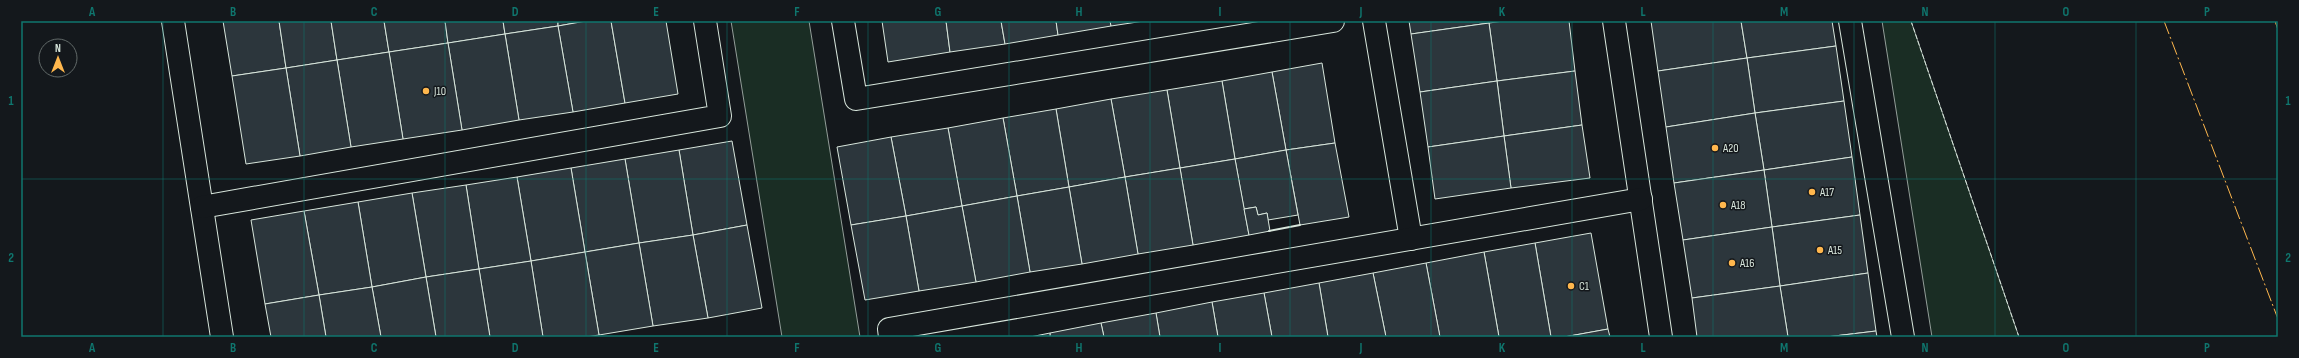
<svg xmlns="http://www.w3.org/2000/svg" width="2299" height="358" font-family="'Sofia Sans Condensed',sans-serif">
	<rect width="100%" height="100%" fill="#14181c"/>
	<g fill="#1a2d24" stroke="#939e99">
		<polygon points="731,21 809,21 860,337 782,337"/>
		<polygon points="1882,21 1911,21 2019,337 1932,337"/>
	</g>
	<g fill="#2c363c" stroke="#d8e6dc">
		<polygon points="223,21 279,21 286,68 232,76"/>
		<polygon points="279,21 331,21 337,60 286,68"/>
		<polygon points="331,21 384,21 389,52 337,60"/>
		<polygon points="384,21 445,21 448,43 389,52"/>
		<polygon points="445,21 503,21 505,34 448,43"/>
		<polygon points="503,21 558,21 558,26 505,34"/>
		<polygon points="558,21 586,21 558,26"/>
		<polygon points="586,21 611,21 625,103 573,112 558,26"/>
		<polygon points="611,21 666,21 678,94 625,103"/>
		<polygon points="882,21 946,21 950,52 888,62"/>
		<polygon points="946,21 1001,21 1005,44 950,52"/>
		<polygon points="1001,21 1056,21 1058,35 1005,44"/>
		<polygon points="1056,21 1110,21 1111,26 1058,35"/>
		<polygon points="1110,21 1144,21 1111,26"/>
		<polygon points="1409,21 1489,21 1489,23 1411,34"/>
		<polygon points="1504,21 1569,21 1575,71 1497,81 1489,23"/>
		<polygon points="1651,21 1741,21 1747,58 1658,71"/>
		<polygon points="1741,21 1832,21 1836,46 1747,58"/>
		<polygon points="1489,23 1497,81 1420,92 1411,34"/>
		<polygon points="558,26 573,112 519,120 505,34"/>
		<polygon points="505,34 519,120 462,130 448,43"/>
		<polygon points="448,43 462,130 403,139 389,52"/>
		<polygon points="1836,46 1844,101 1755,113 1747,58"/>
		<polygon points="389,52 403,139 351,147 337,60"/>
		<polygon points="1747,58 1755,113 1666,127 1658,71"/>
		<polygon points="337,60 351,147 300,156 286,68"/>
		<polygon points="1322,63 1335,143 1286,150 1272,72"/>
		<polygon points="286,68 300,156 246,164 232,76"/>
		<polygon points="1575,71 1582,125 1504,136 1497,81"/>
		<polygon points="1272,72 1286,150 1235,159 1222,81"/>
		<polygon points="1222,81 1235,159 1180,168 1167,90"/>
		<polygon points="1497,81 1504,136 1428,147 1420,92"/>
		<polygon points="1167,90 1180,168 1125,177 1111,99"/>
		<polygon points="1111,99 1125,177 1069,187 1056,109"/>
		<polygon points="1844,101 1852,157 1764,170 1755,113"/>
		<polygon points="1056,109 1069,187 1017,196 1003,118"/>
		<polygon points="1755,113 1764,170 1674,183 1666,127"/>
		<polygon points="1003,118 1017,196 962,206 948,128"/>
		<polygon points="1582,125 1590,178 1511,188 1504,136"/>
		<polygon points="948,128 962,206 906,216 891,137"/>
		<polygon points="1504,136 1511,188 1435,199 1428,147"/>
		<polygon points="891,137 906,216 851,225 837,147"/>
		<polygon points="732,141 747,225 693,235 679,150"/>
		<polygon points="1335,143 1349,217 1300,225 1286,150"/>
		<polygon points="679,150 693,235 639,243 625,159"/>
		<polygon points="1286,150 1298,215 1268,220 1267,213 1258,215 1256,207 1244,209 1235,159"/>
		<polygon points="1852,157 1860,215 1772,227 1764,170"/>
		<polygon points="625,159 639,243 585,252 571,168"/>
		<polygon points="1235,159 1249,235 1193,245 1180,168"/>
		<polygon points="571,168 585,252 531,261 517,177"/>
		<polygon points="1180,168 1193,245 1138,254 1125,177"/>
		<polygon points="1764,170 1772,227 1683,240 1674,183"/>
		<polygon points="517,177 531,261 479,269 466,185"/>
		<polygon points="1125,177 1138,254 1082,264 1069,187"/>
		<polygon points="466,185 479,269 426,277 412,193"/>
		<polygon points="1069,187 1082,264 1030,272 1017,196"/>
		<polygon points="412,193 426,277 372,287 358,202"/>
		<polygon points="1017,196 1030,272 976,282 962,206"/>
		<polygon points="358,202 372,287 319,295 304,211"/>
		<polygon points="962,206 976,282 919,291 906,216"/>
		<polygon points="1256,207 1258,215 1267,213 1270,231 1249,235 1244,209"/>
		<polygon points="304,211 319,295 265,304 251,220"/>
		<polygon points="1860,215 1868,273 1780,286 1772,227"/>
		<polygon points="906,216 919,291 865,300 851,225"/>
		<polygon points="747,225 762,308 708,318 693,235"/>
		<polygon points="1772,227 1780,286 1692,298 1683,240"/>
		<polygon points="1591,233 1608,329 1564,337 1551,337 1535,243"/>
		<polygon points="693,235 708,318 653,326 639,243"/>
		<polygon points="639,243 653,326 599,335 585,252"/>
		<polygon points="1535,243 1551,337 1499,337 1484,252"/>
		<polygon points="585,252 599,335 586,337 543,337 531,261"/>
		<polygon points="1484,252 1499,337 1440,337 1426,263"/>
		<polygon points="531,261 543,337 490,337 479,269"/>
		<polygon points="1426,263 1440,337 1386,337 1373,273"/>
		<polygon points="479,269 490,337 436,337 426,277"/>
		<polygon points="1373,273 1386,337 1328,337 1319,283"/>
		<polygon points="1868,273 1876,331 1826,337 1788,337 1780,286"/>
		<polygon points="426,277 436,337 381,337 372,287"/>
		<polygon points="1319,283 1328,337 1272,337 1264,293"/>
		<polygon points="1780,286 1788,337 1697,337 1692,298"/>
		<polygon points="372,287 381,337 326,337 319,295"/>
		<polygon points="1264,293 1272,337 1218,337 1212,302"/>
		<polygon points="319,295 326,337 271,337 265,304"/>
		<polygon points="1212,302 1218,337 1160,337 1156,313"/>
		<polygon points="1156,313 1160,337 1104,337 1101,323"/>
		<polygon points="1101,323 1104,337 1050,337 1050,333"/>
		<polygon points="1608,329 1610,337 1564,337"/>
		<polygon points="1876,331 1877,337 1826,337"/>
		<polygon points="1050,333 1050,337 1030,337"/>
	</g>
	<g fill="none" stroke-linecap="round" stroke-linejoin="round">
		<g stroke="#d8e6dc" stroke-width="24">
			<g id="minor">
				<polyline points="173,21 222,337"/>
				<polyline points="843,21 856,99 1333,21"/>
				<polyline points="1374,21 1411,239"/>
				<polyline points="1614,21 1661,337"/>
				<polyline points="1850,21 1903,337"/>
				<polyline points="202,207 720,116 705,21"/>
				<polyline points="890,337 889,329 1641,199"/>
			</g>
		</g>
		<use href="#minor" stroke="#14181c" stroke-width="22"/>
		<polyline stroke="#d8e6dc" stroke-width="1" stroke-dasharray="5 2" stroke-linecap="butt" points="1911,21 2019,337"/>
		<polyline stroke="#d8e6dc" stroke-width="2" points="1269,231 1300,225"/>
		<g stroke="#ffb74d" stroke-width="1" stroke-dasharray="14 3 2 3" stroke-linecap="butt">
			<polyline points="2164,21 2278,319"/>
			<polyline points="2275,21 2278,30"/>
		</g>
	</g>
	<path fill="none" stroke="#0f766e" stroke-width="1" stroke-opacity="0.55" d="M163,21V337M304,21V337M445,21V337M586,21V337M727,21V337M868,21V337M1009,21V337M1150,21V337M1290,21V337M1431,21V337M1572,21V337M1713,21V337M1854,21V337M1995,21V337M2136,21V337M21,179H2278"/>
	<g fill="#ffb74d" stroke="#14181c" stroke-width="1.5">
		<circle cx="426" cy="91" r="4"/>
		<circle cx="1715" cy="148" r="4"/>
		<circle cx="1812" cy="192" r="4"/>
		<circle cx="1723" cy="205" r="4"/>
		<circle cx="1820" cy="250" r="4"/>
		<circle cx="1732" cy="263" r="4"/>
		<circle cx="1571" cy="286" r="4"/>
	</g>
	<g text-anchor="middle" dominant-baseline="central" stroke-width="3" stroke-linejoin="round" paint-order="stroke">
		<g font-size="12" fill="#d8e6dc" stroke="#14181c" text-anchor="start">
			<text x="434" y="91">J10</text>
			<text x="1723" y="148">A20</text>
			<text x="1820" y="192">A17</text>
			<text x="1731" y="205">A18</text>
			<text x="1828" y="250">A15</text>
			<text x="1740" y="263">A16</text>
			<text x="1579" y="286">C1</text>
		</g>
	</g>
	<rect width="2299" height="358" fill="none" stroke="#14181c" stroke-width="44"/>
	<g transform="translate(58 58)"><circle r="19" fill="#14181c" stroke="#626a69"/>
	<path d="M0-3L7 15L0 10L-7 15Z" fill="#ffb74d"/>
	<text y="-6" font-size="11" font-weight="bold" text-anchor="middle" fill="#d8e6dc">N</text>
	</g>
	<rect x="22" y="22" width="2255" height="314" fill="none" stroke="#0f766e" stroke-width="1.5"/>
	<g font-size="13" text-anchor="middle" font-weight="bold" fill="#0f766e">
		<text x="92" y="16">A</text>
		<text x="233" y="16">B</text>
		<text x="374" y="16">C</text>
		<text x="515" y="16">D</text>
		<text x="656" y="16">E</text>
		<text x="797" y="16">F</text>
		<text x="938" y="16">G</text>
		<text x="1079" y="16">H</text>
		<text x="1220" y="16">I</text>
		<text x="1361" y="16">J</text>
		<text x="1502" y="16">K</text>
		<text x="1643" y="16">L</text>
		<text x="1784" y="16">M</text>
		<text x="1925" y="16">N</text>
		<text x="2066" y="16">O</text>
		<text x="2207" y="16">P</text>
		<text x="11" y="105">1</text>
		<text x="2288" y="105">1</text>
		<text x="11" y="262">2</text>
		<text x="2288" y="262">2</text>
		<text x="92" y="352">A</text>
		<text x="233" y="352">B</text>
		<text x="374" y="352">C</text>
		<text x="515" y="352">D</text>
		<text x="656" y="352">E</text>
		<text x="797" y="352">F</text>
		<text x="938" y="352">G</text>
		<text x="1079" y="352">H</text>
		<text x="1220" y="352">I</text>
		<text x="1361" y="352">J</text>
		<text x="1502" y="352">K</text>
		<text x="1643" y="352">L</text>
		<text x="1784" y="352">M</text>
		<text x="1925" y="352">N</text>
		<text x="2066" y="352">O</text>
		<text x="2207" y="352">P</text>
	</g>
</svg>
